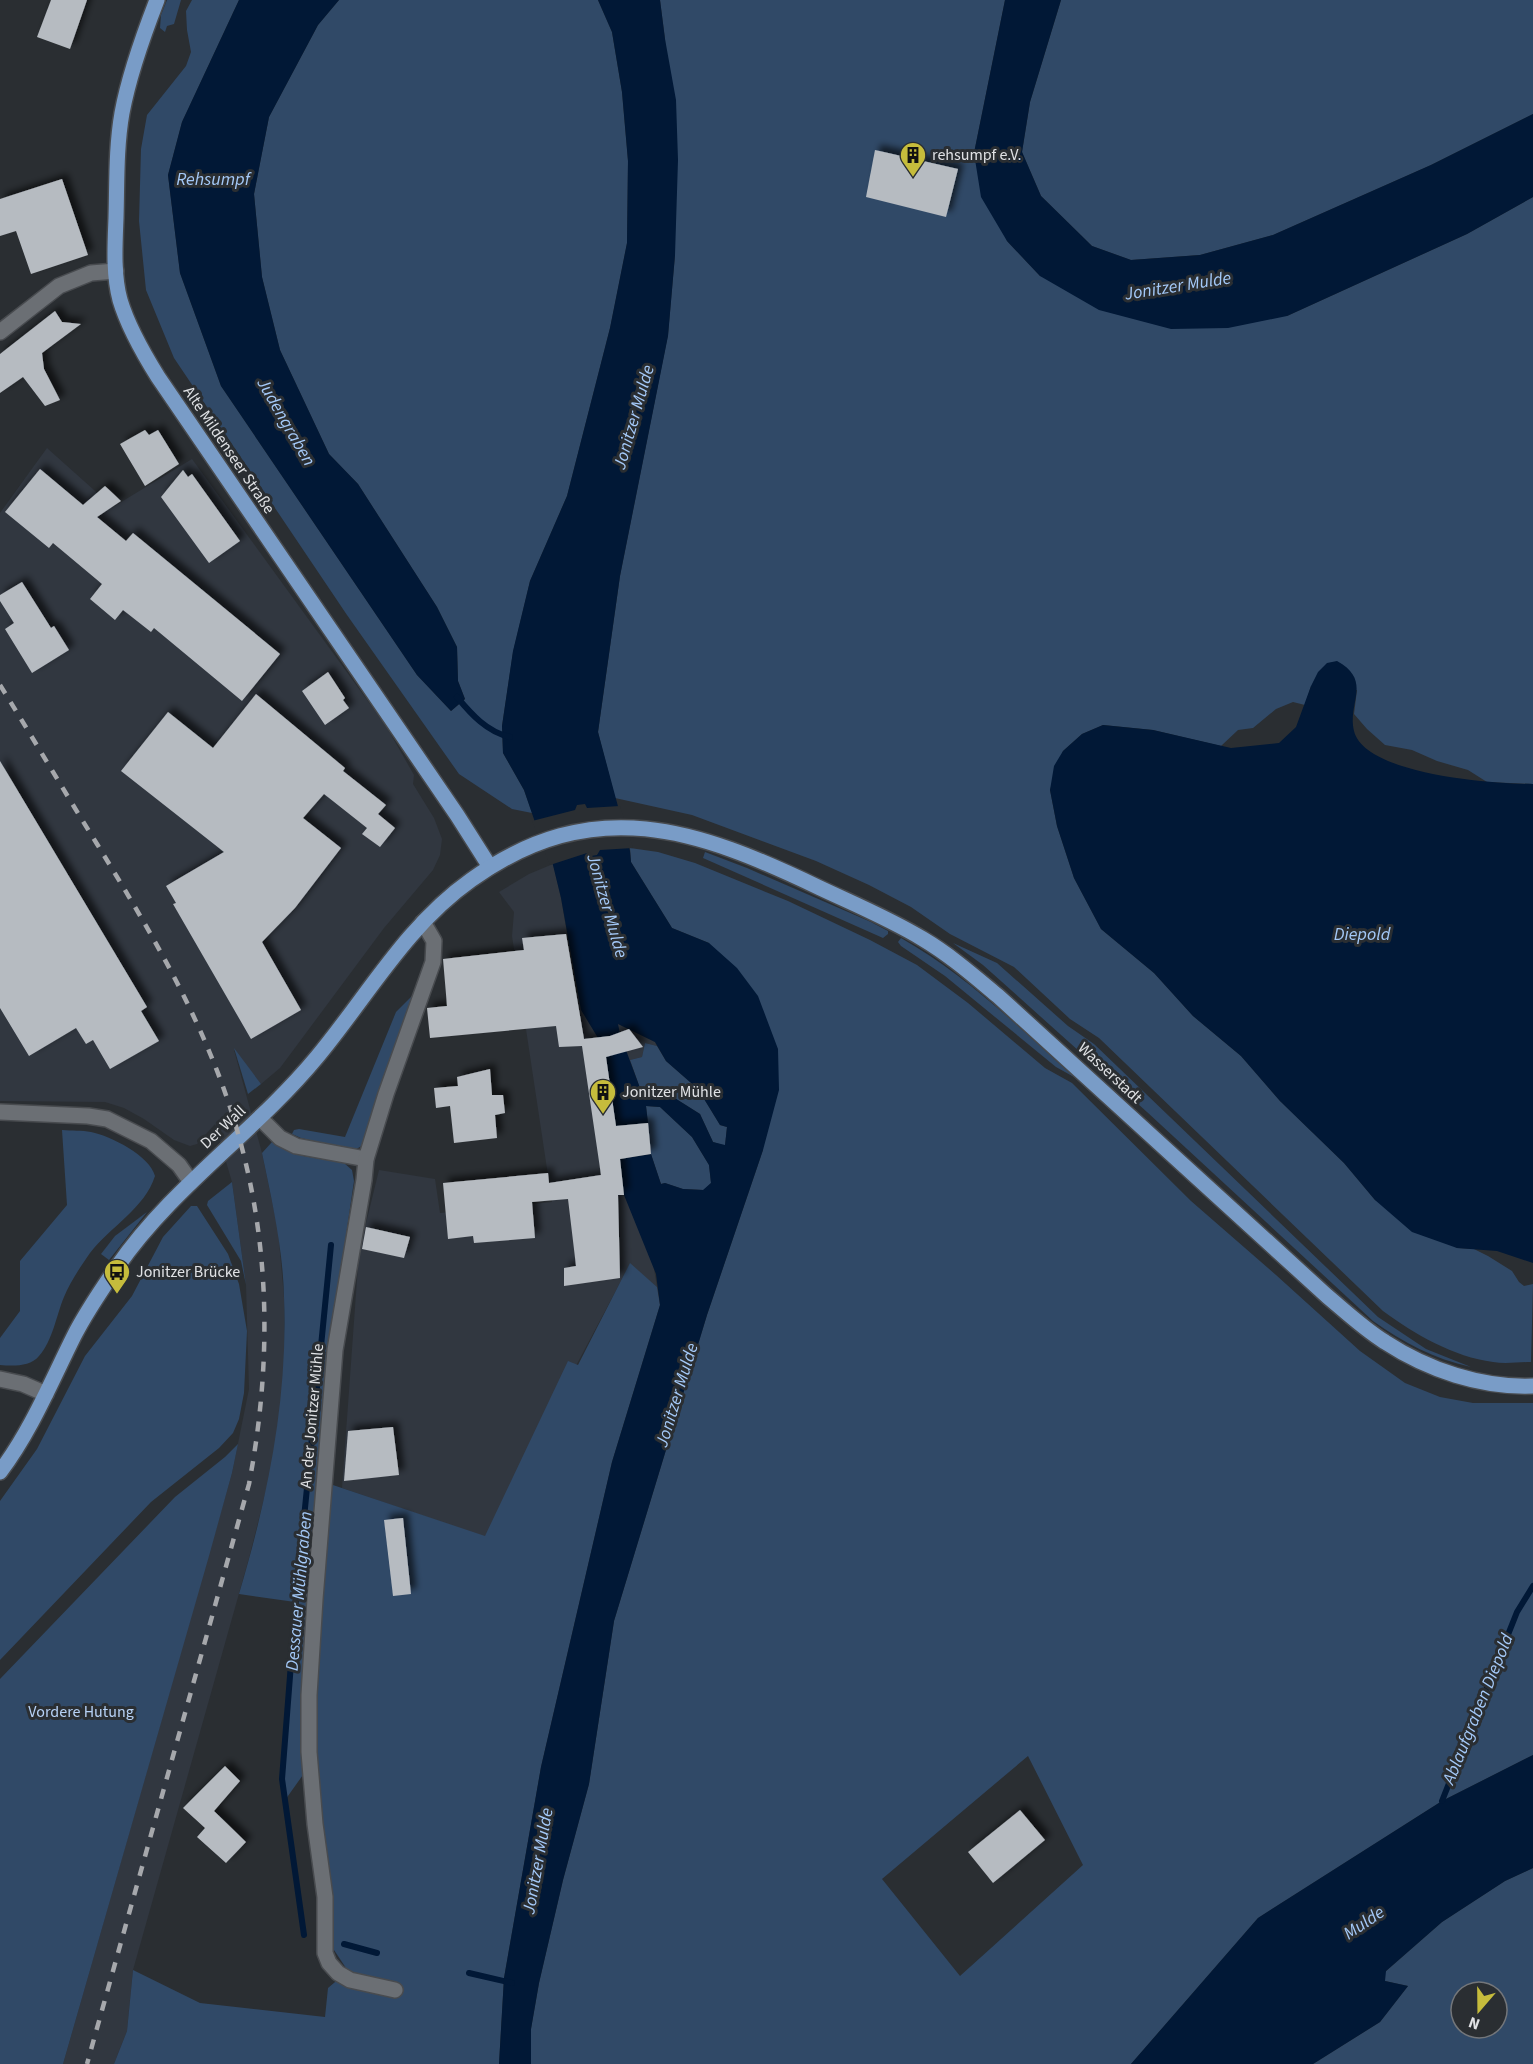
<svg xmlns="http://www.w3.org/2000/svg" width="1533" height="2064" font-family="'Source Sans 3',sans-serif">
	<defs>
		<filter id="shadow"><feDropShadow dx="5.5" dy="-5.5" stdDeviation="3" flood-color="#0009"/></filter>
	</defs>
	<rect width="100%" height="100%" fill="#2a2e32"/>
	<g fill="#313740">
		<polygon points="47,448 113,507 192,459 386,726 414,775 413,784 434,818 442,839 440,855 433,870 384,928 280,1068 261,1084 234,1050 262,1153 278,1230 284,1297 284,1382 272,1467 249,1558 133,1970 127,2031 114,2064 63,2064 232,1473 249,1389 246,1285 232,1182 215,1124 197,1144 190,1146 174,1140 144,1119 124,1108 105,1102 0,1101 0,513"/>
		<polygon points="553,864 561,898 577,993 618,1024 655,1042 657,1046 645,1043 642,1057 630,1060 648,1123 651,1154 635,1156 657,1287 630,1264 485,1537 342,1488 359,1252 379,1170 435,1179 440,1213 552,1202 512,936 514,912 499,892 529,874"/>
	</g>
	<g fill="#304967" fill-rule="evenodd">
		<polygon points="167,0 181,0 174,24 167,26 165,32 160,28 161,15"/>
		<polygon points="192,0 239,0 182,122 168,175 180,273 221,386 417,675 451,711 465,699 458,681 457,647 437,607 358,484 329,454 280,350 262,277 254,194 269,117 318,25 339,0 598,0 612,32 622,92 628,161 627,243 610,328 567,496 530,581 513,652 502,726 503,753 524,790 532,813 512,809 459,774 347,615 174,358 146,290 139,221 141,149 147,115 186,66 191,52 187,30 186,11"/>
		<path d="M660,0H1005L974,153L1007,241L1040,276L1287,316L1467,234L1533,197V784L1487,782L1468,770L1437,761L1412,750L1385,745L1367,729L1354,714L1357,690L1311,686L1305,705L1293,702L1276,709L1253,728L1238,730L1221,746L1153,730L1103,725L1082,734L1063,751L1050,790L1057,826L1074,878L1101,929L1154,973L1193,1016L1241,1056L1280,1101L1344,1163L1375,1200L1457,1248L1474,1249L1488,1256L1512,1271L1519,1282L1524,1286L1533,1284L1531,1362C1519,1362 1505,1364 1493,1362C1454,1357 1414,1334 1383,1311L1099,1038L1070,1019L1014,967L950,934L911,907L869,885L816,861L692,815L615,798L598,732L620,576L668,335L675,255L665,39Z"/>
		<polygon points="1061,0 1533,0 1533,114 1431,165 1273,235 1200,255 1131,260 1092,246 1041,196 1022,152 1030,102"/>
		<path d="M630,848L658,852L695,863L788,901L870,940L917,965L968,1003L1045,1068L1072,1083L1191,1201L1276,1275L1360,1351L1405,1383L1440,1397L1473,1403H1533V1755L1442,1801L1258,1918L1131,2064H531V2029L539,1983L563,1880L589,1784L614,1621L707,1315L763,1150L709,943L672,928L631,862ZM1028,1756L1083,1865L960,1976L882,1879Z"/>
		<polygon points="705,852 747,868 871,922 888,931 888,934 883,938 703,858"/>
		<path d="M901,938C966,975 1019,1027 1074,1077L1056,1067L945,976L901,946L898,942Z"/>
		<path d="M953,943L997,963L1068,1026L1094,1044L1378,1317L1426,1349L1471,1367C1434,1359 1403,1342 1373,1321L1147,1112L983,965Z"/>
		<polygon points="418,990 394,1049 366,1142 360,1147 354,1150 301,1138 292,1134 294,1130 299,1129 345,1137 396,1012"/>
		<polygon points="645,1043 657,1046 666,1061 698,1089 720,1125 727,1127 725,1146 713,1142 700,1114 662,1090 640,1088 630,1060 642,1057"/>
		<polygon points="234,1048 261,1084 248,1094"/>
		<polygon points="646,1106 660,1107 692,1137 709,1165 711,1183 704,1190 683,1189 665,1183 661,1184 651,1154"/>
		<path d="M62,1130C72,1131 82,1130 91,1132C111,1136 150,1156 155,1176C145,1208 110,1227 90,1253C81,1266 70,1282 64,1297C56,1316 53,1340 39,1356C30,1367 13,1366 0,1365V1338L20,1311V1261L67,1205Z"/>
		<path d="M272,1142L285,1150L303,1156L344,1163L352,1170L354,1181L332,1330L318,1480L485,1536L568,1361L578,1365L630,1263L657,1287L660,1305L612,1462L541,1767L504,1978L499,2064H114L127,2031L133,1970L200,2003L325,2017L328,1988L348,1971L328,1941L305,1772L283,1803L295,1602L239,1594C268,1496 288,1400 284,1297C283,1249 272,1201 262,1153Z"/>
		<polygon points="232,1182 246,1285 241,1261 207,1205 208,1201"/>
		<polygon points="191,1206 197,1206 228,1254 239,1284 247,1331 244,1393 239,1419 233,1433 219,1448 151,1502 0,1660 0,1501 37,1449 85,1356 132,1296 163,1237"/>
		<polygon points="147,1212 109,1260 101,1254 115,1236"/>
		<polygon points="238,1444 232,1473 209,1556 63,2064 0,2064 0,1679 175,1497 225,1457"/>
		<path d="M1533,1868V2064H1313L1380,2022L1408,1986L1385,1981V1972L1442,1922L1505,1881ZM1461,1992H1497V2028H1461Z"/>
	</g>
	<g fill="#011836">
		<polygon points="239,0 339,0 318,25 269,117 254,194 262,277 280,350 329,454 358,484 437,607 457,647 458,681 465,699 451,711 417,675 221,386 180,273 168,175 182,122"/>
		<polygon points="598,0 660,0 665,39 676,100 678,160 675,255 668,336 620,576 598,732 630,851 631,862 672,928 709,943 737,968 758,996 778,1049 779,1090 763,1150 707,1315 614,1621 589,1784 563,1880 539,1983 531,2029 531,2064 499,2064 504,1978 541,1767 612,1462 660,1305 656,1274 624,1195 620,1159 651,1154 661,1184 665,1183 683,1189 703,1190 711,1183 709,1165 692,1137 660,1107 646,1106 648,1123 616,1126 604,1043 623,1042 640,1088 662,1090 700,1114 713,1142 725,1145 727,1127 720,1125 698,1089 666,1061 655,1042 618,1024 620,1034 598,1038 581,1010 561,898 551,857 537,828 524,790 503,753 502,726 513,651 530,581 567,496 610,328 627,243 628,161 622,92 612,32"/>
		<polygon points="1005,0 1061,0 1030,102 1022,152 1041,196 1092,246 1131,260 1200,255 1273,235 1431,165 1533,114 1533,197 1467,234 1287,316 1228,328 1171,329 1099,310 1040,276 1007,241 981,197 974,153"/>
		<path d="M1337,661C1373,681 1347,703 1354,731C1365,775 1495,784 1533,784V1263L1497,1251L1457,1248L1412,1232L1375,1200L1344,1163L1280,1101L1241,1056L1193,1016L1154,973L1101,929L1074,878L1057,826L1050,790L1054,766L1063,751L1082,734L1103,725L1153,730L1231,748L1279,743L1296,727L1311,686L1318,672L1327,663Z"/>
		<polygon points="1533,1755 1533,1868 1505,1881 1442,1922 1386,1971 1385,1981 1408,1986 1380,2022 1313,2064 1131,2064 1258,1918 1442,1801"/>
	</g>
	<polygon fill="#2a2e32" points="585,804 587,808 620,806 633,848 600,850 597,855 591,856 587,853 550,865 532,821 575,810 577,805"/>
	<g fill="none" stroke-linecap="round" stroke-linejoin="round">
		<g stroke="#011836" stroke-width="6">
			<path d="M457,697C471,714 487,732 510,737"/>
			<polyline points="1442,1801 1517,1612 1533,1586"/>
			<polyline points="304,1935 282,1779 296,1599 331,1245"/>
			<polyline points="344,1944 377,1953"/>
			<polyline points="469,1973 512,1983"/>
		</g>
	</g>
	<g fill="#b6bbc1" filter="url(#shadow)">
		<polygon points="51,0 87,0 70,49 37,37"/>
		<polygon points="875,150 958,169 946,217 866,197"/>
		<polygon points="62,179 88,255 31,274 16,231 0,236 0,199"/>
		<polygon points="55,311 62,322 81,324 42,353 44,369 60,400 45,406 23,377 0,393 0,354"/>
		<polygon points="145,430 149,435 158,430 179,464 145,486 120,444"/>
		<polygon points="40,469 83,505 105,486 121,501 97,517 126,541 133,533 280,654 242,701 154,628 151,632 123,610 115,620 90,599 102,584 53,543 49,548 5,512"/>
		<polygon points="183,470 188,477 192,474 240,541 209,563 161,497"/>
		<polygon points="22,582 51,628 54,626 69,650 32,673 5,629 14,623 0,601 0,595"/>
		<polygon points="328,672 345,698 343,700 349,708 325,725 302,691"/>
		<polygon points="256,694 345,768 343,771 386,805 378,814 395,828 380,847 362,834 367,828 324,794 303,818 341,848 295,908 262,942 301,1010 251,1039 173,904 176,903 166,886 224,852 121,771 168,712 213,748"/>
		<polygon points="0,761 147,1007 141,1011 159,1041 110,1069 93,1040 86,1044 76,1028 29,1056 0,1008"/>
		<polygon points="566,934 584,1039 610,1036 629,1029 643,1047 606,1057 616,1126 648,1123 651,1154 620,1159 624,1195 618,1195 620,1278 564,1286 564,1268 576,1266 568,1199 532,1202 535,1238 474,1243 473,1236 448,1239 443,1183 548,1173 549,1183 601,1175 582,1046 559,1047 556,1026 430,1038 427,1008 447,1006 443,959 524,950 522,938"/>
		<polygon points="490,1069 492,1095 503,1095 505,1113 495,1115 497,1138 454,1143 450,1106 436,1108 434,1088 458,1086 457,1077"/>
		<polygon points="366,1227 410,1237 404,1258 362,1249"/>
		<polygon points="393,1427 399,1475 344,1481 348,1431"/>
		<polygon points="403,1518 411,1594 393,1596 384,1520"/>
		<polygon points="225,1766 240,1781 214,1811 246,1842 226,1863 197,1837 205,1828 183,1808"/>
		<polygon points="1020,1810 1045,1840 993,1883 968,1852"/>
	</g>
	<g fill="none" stroke-linecap="round" stroke-linejoin="round">
		<g stroke="#484b4f" stroke-width="18">
			<g id="minor">
				<polyline points="0,332 59,286 91,273 116,271"/>
				<polyline points="0,1112 88,1116 107,1119 151,1141 179,1165 191,1182"/>
				<polyline points="260,1118 280,1138 296,1146 366,1159"/>
				<polyline points="0,1379 23,1384 46,1394"/>
				<polyline points="395,1990 350,1980 338,1973 329,1963 325,1953 325,1897 315,1824 309,1752 309,1695 315,1599 335,1350 364,1180 366,1159 386,1094 433,962 434,941 423,922"/>
			</g>
		</g>
		<g stroke="#484b4f" stroke-width="18">
			<g id="major">
				<path d="M157,0C143,36 129,75 122,113C116,147 117,183 116,218C115,244 113,274 120,300C128,327 143,353 158,377L457,815L490,867"/>
				<path d="M0,1472C31,1431 51,1382 74,1336C86,1312 102,1289 117,1267C172,1187 255,1132 317,1057C367,997 406,926 471,880C594,792 697,829 820,888C854,904 890,919 923,939C950,955 974,976 998,996L1327,1296C1346,1312 1364,1329 1385,1342C1428,1370 1481,1388 1533,1386"/>
			</g>
		</g>
		<use href="#minor" stroke="#6b6f74" stroke-width="15"/>
		<use href="#major" stroke="#799cc7" stroke-width="15"/>
		<path stroke="#a6a8ac" stroke-width="4.5" stroke-dasharray="10 10" stroke-linecap="butt" d="M0,685C33,738 64,791 97,844C154,937 210,1031 239,1137C271,1251 271,1368 249,1484L87,2064"/>
	</g>
	<defs>
		<g id="building-pin" transform="scale(1.35)"><path d="M0 17L-7.5 6A9.5 9.5 0 1 1 7.5 6Z" fill="#c6bc3c" stroke="#2a2e32"/><path d="M-4-6H4V6H1V3H-1V6H-4ZM-2.5-4.3h1.7v1.8h-1.7ZM.8-4.3h1.7v1.8H.8ZM-2.5-1h1.7V.8h-1.7ZM.8-1h1.7V.8H.8Z" fill="#111"/></g>
		<g id="bus-pin" transform="scale(1.35)"><path d="M0 17L-7.5 6A9.5 9.5 0 1 1 7.5 6Z" fill="#c6bc3c" stroke="#2a2e32"/><path d="M-5-6H5V4H4V6H2V4H-2V6H-4V4H-5ZM-3.5-4V0h7V-4ZM-3.5 1.2v1.5H-2V1.2ZM2 1.2v1.5H3.5V1.2Z" fill="#111"/></g>
	</defs>
	<g fill-rule="evenodd">
		<use href="#building-pin" x="913" y="155"/>
		<use href="#building-pin" x="603" y="1092"/>
		<use href="#bus-pin" x="117" y="1272"/>
	</g>
	<g text-anchor="middle" dominant-baseline="central" stroke-width="6" stroke-linejoin="round" paint-order="stroke">
		<g font-size="16" fill="#e0e2e5" stroke="#2a2e32" text-anchor="start">
			<text x="932" y="155">rehsumpf e.V.</text>
			<text x="622" y="1092">Jonitzer Mühle</text>
			<text x="136" y="1272">Jonitzer Brücke</text>
		</g>
		<g font-size="16" fill="#e0e2e5" stroke="#2a2e32">
			<text transform="translate(229 450) rotate(56)">Alte Mildenseer Straße</text>
			<text transform="translate(1110 1073) rotate(43)">Wasserstadt</text>
			<text transform="translate(223 1127) rotate(-43)">Der Wall</text>
			<text transform="translate(312 1416) rotate(-85)">An der Jonitzer Mühle</text>
		</g>
		<g font-size="16" fill="#b7d2f6" stroke="#2a2e32">
			<text x="81" y="1712">Vordere Hutung</text>
		</g>
		<g font-size="18" font-style="italic" fill="#a4c9f8" stroke="#2a2e32">
			<text x="213" y="179">Rehsumpf</text>
			<text transform="translate(1178 286) rotate(-9)">Jonitzer Mulde</text>
			<text transform="translate(634 417) rotate(-74)">Jonitzer Mulde</text>
			<text transform="translate(286 422) rotate(60)">Judengraben</text>
			<text transform="translate(607 906) rotate(74)">Jonitzer Mulde</text>
			<text x="1362" y="934">Diepold</text>
			<text transform="translate(677 1395) rotate(-73)">Jonitzer Mulde</text>
			<text transform="translate(299 1591) rotate(-85)">Dessauer Mühlgraben</text>
			<text transform="translate(1478 1709) rotate(-68)">Ablaufgraben Diepold</text>
			<text transform="translate(538 1861) rotate(-80)">Jonitzer Mulde</text>
			<text transform="translate(1364 1923) rotate(-34)">Mulde</text>
		</g>
	</g>
	<g transform="translate(1479 2010) rotate(200)"><circle r="28" fill="#2a2e32" stroke="#73767a" stroke-width="1.5"/>
	<path d="M0-4.5L10 22L0 15L-10 22Z" fill="#c6bc3c"/>
	<text y="-9" font-size="16" font-weight="bold" text-anchor="middle" fill="#e0e2e5">N</text>
	</g>
</svg>
